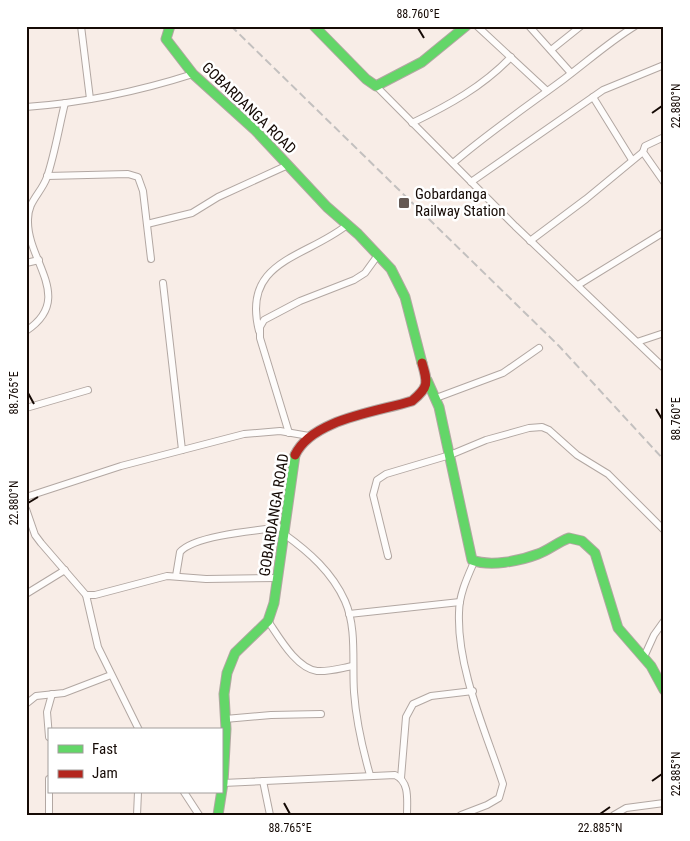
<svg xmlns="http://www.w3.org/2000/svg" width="690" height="841" font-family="'Roboto Condensed',sans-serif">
	<rect width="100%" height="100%" fill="#f8ede7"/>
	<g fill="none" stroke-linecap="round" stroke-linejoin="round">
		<g stroke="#b2a7a2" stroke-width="8">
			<g id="street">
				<polyline points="81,26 90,99"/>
				<polyline points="477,26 547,91"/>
				<polyline points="529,26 571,73"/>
				<polyline points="551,50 581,26"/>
				<polyline points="376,86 515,226 664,368"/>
				<polyline points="593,97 632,160"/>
				<path d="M26,107C82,103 140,91 193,74"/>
				<path d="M412,123C449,105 482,87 511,57"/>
				<polyline points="664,137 645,146 643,152 664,182"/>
				<path d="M453,163C488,133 526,107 564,79C588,61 609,42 635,26"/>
				<polyline points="47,176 128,174 138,177 143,191 151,259"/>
				<polyline points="471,182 603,90 664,65"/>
				<polyline points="147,224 192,213 218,197 288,165"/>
				<polyline points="530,241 586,199 643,152"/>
				<polyline points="26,263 39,260"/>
				<polyline points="163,283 182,450"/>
				<polyline points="578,285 664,232"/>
				<path d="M26,331C75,299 28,262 28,222C27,201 41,194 47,177C55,153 59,127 65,103"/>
				<path d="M259,331C241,260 306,258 347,225"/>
				<polyline points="637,342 664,333"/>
				<polyline points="436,398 503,373 539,348"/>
				<polyline points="26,408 88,390"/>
				<polyline points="289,433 260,338 260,327 264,320 300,301 354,280 365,273 378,255"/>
				<polyline points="26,497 121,466 244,434 280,431 309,436"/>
				<polyline points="26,509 35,535 41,543 86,595 95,595 167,576 206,579 278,578"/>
				<path d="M284,534C309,552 332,572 345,601C357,628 352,663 354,692C356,720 362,747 370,775"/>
				<polyline points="388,556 373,495 377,480 386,474 450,455 486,440 529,428 542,427 549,430 577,455 608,474 664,530"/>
				<path d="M176,576L180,552C194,535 261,530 285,527"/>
				<polyline points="26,594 65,570"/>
				<polyline points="86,595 98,647 139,730"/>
				<polyline points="349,614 460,602"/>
				<path d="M268,621C279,637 296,668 317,671C329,672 341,668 353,666"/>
				<polyline points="644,657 654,635 664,621"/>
				<polyline points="26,704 36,696 64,693 111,675"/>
				<polyline points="225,719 271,715 321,714"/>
				<polyline points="49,737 47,712 52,694"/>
				<polyline points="401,778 406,717 413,704 431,696 473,691"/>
				<polyline points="49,779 49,815"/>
				<polyline points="263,781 270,815"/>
				<path d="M223,783L395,775C410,782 407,800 407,815"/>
				<polyline points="184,792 199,815"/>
				<polyline points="137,815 138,792"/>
				<path d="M461,815L487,805L499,798L503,784C486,732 457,669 459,613C459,595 467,578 474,562"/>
				<polyline points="614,815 626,808 664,803"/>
			</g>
		</g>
		<g stroke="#b2a7a2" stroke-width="11">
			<g id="fast">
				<polyline points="170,26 166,39 193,74 256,131 327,207 358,234 391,269 405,297 422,363"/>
				<polyline points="314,26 366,79 376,86 422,62 466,26"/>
				<path d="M427,380L439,407L472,560C490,567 520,561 538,554C549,550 558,542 569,538L582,541L595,553L618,628L651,666L664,690"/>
				<polyline points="218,815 223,783 226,729 224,694 227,673 235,653 268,621 274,603 295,455"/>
			</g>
		</g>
		<g stroke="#b2a7a2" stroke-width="11">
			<path id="jam" d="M295,455C312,419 377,412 412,401C429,387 428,383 422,363"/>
		</g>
		<use href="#street" stroke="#fefcfb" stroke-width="6"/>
		<use href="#fast" stroke="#63d668" stroke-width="9"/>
		<use href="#jam" stroke="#b3261e" stroke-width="9"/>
		<polyline stroke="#c3c0bf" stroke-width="2" stroke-dasharray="8 4" stroke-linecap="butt" points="231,26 559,346 664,460"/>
	</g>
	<path fill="none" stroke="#150a05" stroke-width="2" d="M418,28L424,38M652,113L662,106M28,393L34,404M656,409L662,419M28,503L38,497M652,781L662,774M284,803L290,814M600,814L610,807"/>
	<rect fill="#645954" stroke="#fff" stroke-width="2" x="398" y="197" width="12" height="12" rx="2.5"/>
	<g text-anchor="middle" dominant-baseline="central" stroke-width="5" stroke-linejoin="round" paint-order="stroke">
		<g font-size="15" fill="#150a05" stroke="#fff">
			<text transform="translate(249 108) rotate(44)">GOBARDANGA ROAD</text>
			<text transform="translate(274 515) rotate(-81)">GOBARDANGA ROAD</text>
		</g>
		<g font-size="15" fill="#150a05" stroke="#fff" text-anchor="start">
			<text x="415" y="194">Gobardanga<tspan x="415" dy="17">Railway Station</tspan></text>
		</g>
	</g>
	<rect width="690" height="841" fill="none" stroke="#ffffff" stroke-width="55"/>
	<rect x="48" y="728" width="175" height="65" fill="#ffffff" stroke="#a19d9b"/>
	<rect x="58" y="745" width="25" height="8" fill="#63d668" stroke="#a19d9b"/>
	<text x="92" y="754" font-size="15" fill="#150a05">Fast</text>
	<rect x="58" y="770" width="25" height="8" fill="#b3261e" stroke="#a19d9b"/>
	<text x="92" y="778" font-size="15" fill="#150a05">Jam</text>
	<rect x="28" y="28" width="634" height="786" fill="none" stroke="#150a05" stroke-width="2"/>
	<g font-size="12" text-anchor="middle" fill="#150a05">
		<text x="418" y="18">88.760°E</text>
		<text transform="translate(676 106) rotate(-90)" y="4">22.880°N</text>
		<text transform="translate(14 393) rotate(-90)" y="4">88.765°E</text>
		<text transform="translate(676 419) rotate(-90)" y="4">88.760°E</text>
		<text transform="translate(14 503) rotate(-90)" y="4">22.880°N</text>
		<text transform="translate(676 774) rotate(-90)" y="4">22.885°N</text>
		<text x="290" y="832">88.765°E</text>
		<text x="600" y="832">22.885°N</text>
	</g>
</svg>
